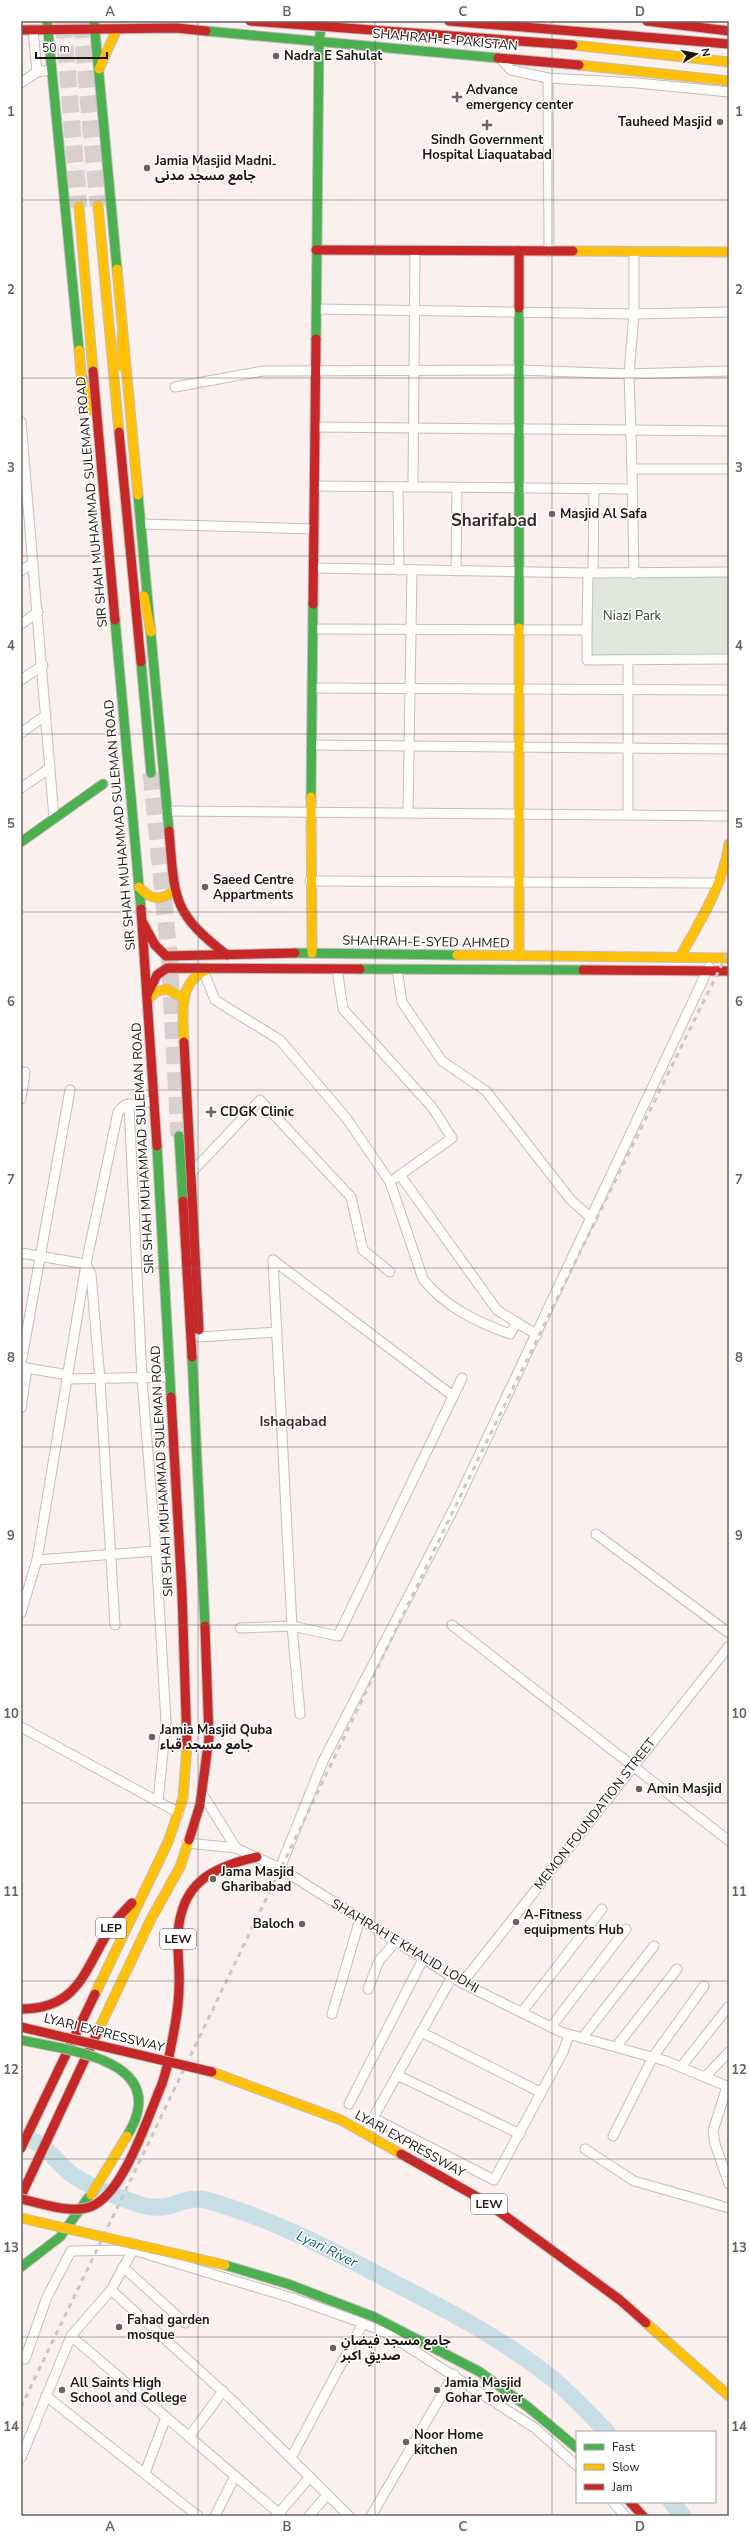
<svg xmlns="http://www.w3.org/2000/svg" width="750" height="2537" font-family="'Nunito Sans','Noto Sans Arabic',sans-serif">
	<rect width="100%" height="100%" fill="#faf1ee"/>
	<polygon fill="#e1e8db" points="729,572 729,659 587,660 588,573"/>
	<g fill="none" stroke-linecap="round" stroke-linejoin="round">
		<g stroke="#c7dfe5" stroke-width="17">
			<path d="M21,2137C47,2141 56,2165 77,2178C94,2188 114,2196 133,2202C142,2206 153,2208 163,2207C178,2205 190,2196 206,2200C274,2219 335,2252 398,2285C452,2313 506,2341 554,2380C573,2396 590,2415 607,2432"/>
			<polyline points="671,2502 683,2516"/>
		</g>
		<g stroke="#d9d0cd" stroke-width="17" stroke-dasharray="17 8" stroke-linecap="butt">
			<polyline points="63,21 79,207"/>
			<polyline points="81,21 98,206"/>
			<polyline points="151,773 169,954 179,1136"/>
		</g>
		<g stroke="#c5bdbb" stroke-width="11">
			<g id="street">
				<polyline points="33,30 37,72"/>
				<polyline points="500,58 511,70 548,78 637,83 729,92"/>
				<polyline points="548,78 549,251"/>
				<polyline points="21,83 37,72 50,70"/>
				<polyline points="316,309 634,314 729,312"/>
				<polyline points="175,387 263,371 519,370 629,374 729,371"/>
				<polyline points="21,422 54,818"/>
				<polyline points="315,427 729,431"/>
				<polyline points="632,469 629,374 634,314 634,252"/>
				<polyline points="314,486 631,489"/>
				<polyline points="398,487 399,570"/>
				<polyline points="413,487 415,251"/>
				<polyline points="142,524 313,529"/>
				<polyline points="313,568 588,573 729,572"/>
				<polyline points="21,571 33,563"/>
				<polyline points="456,571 457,488"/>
				<polyline points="593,573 594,488"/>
				<polyline points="634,574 632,469 729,469"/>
				<polyline points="21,624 38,612"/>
				<polyline points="312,629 587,630 588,573"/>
				<polyline points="587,630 587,660 729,659"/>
				<polyline points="628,660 628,814"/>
				<polyline points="21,680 43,665"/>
				<polyline points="312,688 729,690"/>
				<polyline points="21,733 46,715"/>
				<polyline points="311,745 729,749"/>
				<polyline points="21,788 50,768"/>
				<polyline points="167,811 729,816"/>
				<polyline points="408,812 412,570"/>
				<polyline points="310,881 718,883"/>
				<polyline points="337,969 343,1009 432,1107 452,1138 400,1175"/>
				<polyline points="397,969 402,1002 442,1061 486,1091 570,1199 592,1219"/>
				<path d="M203,970L215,1000L280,1040L347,1119L390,1182L423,1279C445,1307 477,1322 510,1334L517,1322"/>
				<polyline points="21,1099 25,1072"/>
				<polyline points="129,1104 142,1379 156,1551 166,1722 158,1802"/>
				<polyline points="191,1173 260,1100 351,1197 363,1250 390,1272"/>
				<polyline points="396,1178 400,1175 497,1310 537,1335"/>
				<polyline points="21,1253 86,1264 91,1274 100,1380 115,1625"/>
				<polyline points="273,1260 292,1626 300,1714"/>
				<polyline points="273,1260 453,1396"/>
				<polyline points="200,1337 277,1332"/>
				<polyline points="21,1364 70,1090"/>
				<polyline points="21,1367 68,1375"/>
				<polyline points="67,1379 170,1377"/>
				<polyline points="21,1408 27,1368"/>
				<polyline points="596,1534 729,1633"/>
				<polyline points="37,1560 156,1551"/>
				<polyline points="21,1613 37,1560 86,1264 118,1112 125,1105 154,1101"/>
				<polyline points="452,1625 729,1841"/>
				<polyline points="240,1628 292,1626 338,1636 462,1378"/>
				<polyline points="21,1727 179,1813"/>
				<polyline points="203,1795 236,1848 280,1868 462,1983 561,2032 666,2061 729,2087"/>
				<polyline points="187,1843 236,1848"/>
				<polyline points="280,1868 323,1761 454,1508 709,967"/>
				<polyline points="452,1977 373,2118 494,2180 563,2052 569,2035"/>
				<polyline points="462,1983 729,1646"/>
				<polyline points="368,1989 379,1961 395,1942"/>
				<polyline points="522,2012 602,1909"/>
				<polyline points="332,2014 360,1919"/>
				<polyline points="551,2027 626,1929"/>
				<polyline points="421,2032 540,2092"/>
				<polyline points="582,2038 654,1946"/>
				<polyline points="616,2047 677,1969"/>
				<polyline points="681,2067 729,2006"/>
				<polyline points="397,2075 520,2134"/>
				<polyline points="705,2077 729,2052"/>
				<polyline points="727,2086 713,2131 715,2144 729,2184"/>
				<polyline points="349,2104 423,1959"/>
				<polyline points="613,2136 653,2057 704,1986"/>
				<polyline points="585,2149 634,2181 729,2208"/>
				<polyline points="123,2267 185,2323"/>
				<polyline points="111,2290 232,2400 349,2516"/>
				<polyline points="71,2336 282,2516"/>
				<polyline points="25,2359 47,2297 71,2251 133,2250 292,2298 363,2323 388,2334 535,2428 577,2466"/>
				<polyline points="46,2396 198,2516"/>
				<polyline points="189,2437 223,2391"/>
				<polyline points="21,2458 71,2336 111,2290 133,2250"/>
				<polyline points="291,2458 363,2323"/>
				<polyline points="145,2473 166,2417"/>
				<polyline points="613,2502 625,2516"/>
				<polyline points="279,2513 310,2477"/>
				<polyline points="215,2516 235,2476"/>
				<polyline points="309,2516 327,2495"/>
				<polyline points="371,2516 454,2374"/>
			</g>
		</g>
		<g stroke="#c5bdbb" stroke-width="11">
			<g id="fast">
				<polyline points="47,21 79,350"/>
				<polyline points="94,21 117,269"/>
				<polyline points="206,31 498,58"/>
				<polyline points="519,308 519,628"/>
				<polyline points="316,339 319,41 322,21"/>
				<polyline points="138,495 169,831"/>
				<polyline points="115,620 141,909"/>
				<polyline points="141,662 151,773"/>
				<polyline points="311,797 313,604"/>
				<polyline points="21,842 103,784"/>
				<polyline points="295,953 457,955"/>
				<polyline points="360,969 583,970"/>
				<polyline points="179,1136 183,1201"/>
				<polyline points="157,1146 171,1397"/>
				<polyline points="192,1357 205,1626"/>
				<polyline points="21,2267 60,2237 88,2198"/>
				<polyline points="374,2317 480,2372 528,2407 577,2448"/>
			</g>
		</g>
		<g stroke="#c5bdbb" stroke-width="11">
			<g id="slow">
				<polyline points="579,65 729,81"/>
				<polyline points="99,69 116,31"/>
				<polyline points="98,206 119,432"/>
				<polyline points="79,207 93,371"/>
				<polyline points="573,251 729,252"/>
				<polyline points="117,269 138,495"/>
				<polyline points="122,336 122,366"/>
				<polyline points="79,350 81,374 92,410"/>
				<polyline points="144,596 151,632"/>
				<polyline points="519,628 519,956"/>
				<polyline points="311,797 312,953"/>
				<path d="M139,887C150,900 161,901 174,891"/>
				<polyline points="457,955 729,958"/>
				<path d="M680,957C700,921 723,886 729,844"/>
				<polyline points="147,1001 155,992 167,989 183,998"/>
				<path d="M184,1042C183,1015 177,980 209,969"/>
				<polyline points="95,1994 168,1842 183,1798 187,1746"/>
				<polyline points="99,2029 151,1919 180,1867 189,1840"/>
				<polyline points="212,2072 341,2120 401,2154"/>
				<polyline points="646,2323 729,2396"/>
			</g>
		</g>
		<g stroke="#c5bdbb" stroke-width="11">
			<g id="jam">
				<polyline points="449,21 729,44"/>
				<polyline points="647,21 729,31"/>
				<polyline points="21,30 176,28 206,31"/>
				<polyline points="498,58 579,65"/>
				<polyline points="316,250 573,251"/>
				<polyline points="519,251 519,308"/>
				<polyline points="93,371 115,620"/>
				<polyline points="119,432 141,662"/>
				<polyline points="313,604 316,339"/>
				<path d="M169,831C175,898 171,912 227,955"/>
				<polyline points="141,909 157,1146"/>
				<polyline points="143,923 155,945 166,956 295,953"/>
				<polyline points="583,970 729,971"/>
				<polyline points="147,995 157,975 167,968 360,969"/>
				<polyline points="184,1042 199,1330"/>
				<polyline points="183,1201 192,1357"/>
				<polyline points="171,1397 182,1593 187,1746"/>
				<polyline points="189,1840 200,1805 209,1738 205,1626"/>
				<path d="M21,2009C79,2009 84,1970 110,1929C116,1919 124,1911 132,1903"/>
				<path d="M167,2067C172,2040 179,2013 179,1986C180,1969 177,1951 178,1934C181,1883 212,1867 257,1857"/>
				<polyline points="21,2148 95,1994"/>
				<polyline points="401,2154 486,2202 620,2300 646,2323"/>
				<polyline points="21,2196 99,2029"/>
				<polyline points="630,2502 643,2516"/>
			</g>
		</g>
		<use href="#street" stroke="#fefdfc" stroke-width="9"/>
		<use href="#fast" stroke="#4caf50" stroke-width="9"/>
		<use href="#slow" stroke="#ffc107" stroke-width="9"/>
		<use href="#jam" stroke="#c62828" stroke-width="9"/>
		<polyline stroke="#cac7c6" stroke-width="3" stroke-dasharray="5 5" stroke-linecap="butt" points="21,2407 486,1443 729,950"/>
		<g stroke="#c5bdbb" stroke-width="11" stroke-linecap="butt">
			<g id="fast-bridge">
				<path d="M21,2040C71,2051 173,2060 127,2136"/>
				<polyline points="225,2265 288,2284 374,2317"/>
			</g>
		</g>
		<g stroke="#c5bdbb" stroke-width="11" stroke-linecap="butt">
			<g id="slow-bridge">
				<polyline points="573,45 729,62"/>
				<polyline points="91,2195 127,2136"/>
				<polyline points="21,2218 225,2265"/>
			</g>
		</g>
		<g stroke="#c5bdbb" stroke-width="11" stroke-linecap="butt">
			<g id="jam-bridge">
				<polyline points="250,21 573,45"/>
				<polyline points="21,2027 212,2072"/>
				<path d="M21,2199C41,2203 70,2214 90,2207C123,2196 148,2116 162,2084L167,2067"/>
			</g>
		</g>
		<use href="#fast-bridge" stroke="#4caf50" stroke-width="9"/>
		<use href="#slow-bridge" stroke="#ffc107" stroke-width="9"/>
		<use href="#jam-bridge" stroke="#c62828" stroke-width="9"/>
	</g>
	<path fill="none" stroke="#6a625f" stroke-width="1" stroke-opacity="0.55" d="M198,21V2516M375,21V2516M552,21V2516M21,200H729M21,378H729M21,556H729M21,734H729M21,912H729M21,1090H729M21,1268H729M21,1447H729M21,1625H729M21,1803H729M21,1981H729M21,2159H729M21,2337H729"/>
	<g fill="#6a625f" stroke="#fff" stroke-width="1.5">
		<circle cx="276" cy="56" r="4"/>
		<path d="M455 91h4v4h4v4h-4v4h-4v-4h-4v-4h4z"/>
		<circle cx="720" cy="122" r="4"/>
		<path d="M485 119h4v4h4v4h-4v4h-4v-4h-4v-4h4z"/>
		<circle cx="147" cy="168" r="4"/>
		<circle cx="552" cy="514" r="4"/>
		<circle cx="205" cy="887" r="4"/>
		<path d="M209 1106h4v4h4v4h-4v4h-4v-4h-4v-4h4z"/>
		<circle cx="152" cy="1737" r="4"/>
		<circle cx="639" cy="1789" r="4"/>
		<circle cx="213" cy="1879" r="4"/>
		<circle cx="516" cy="1922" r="4"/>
		<circle cx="302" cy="1924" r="4"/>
		<circle cx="119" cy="2327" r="4"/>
		<circle cx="333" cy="2348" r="4"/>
		<circle cx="62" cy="2390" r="4"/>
		<circle cx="437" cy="2390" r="4"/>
		<circle cx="406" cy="2442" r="4"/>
	</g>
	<g text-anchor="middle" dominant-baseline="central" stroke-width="3" stroke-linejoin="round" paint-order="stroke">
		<g fill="#fff" stroke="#605b59" stroke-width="1">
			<rect x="96" y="1918" width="30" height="20" rx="3"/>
			<rect x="160" y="1929" width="36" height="20" rx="3"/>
			<rect x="471" y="2194" width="36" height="20" rx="3"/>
		</g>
		<g font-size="12" font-weight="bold" fill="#1c1512">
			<text x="111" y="1928">LEP</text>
			<text x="178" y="1939">LEW</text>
			<text x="489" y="2204">LEW</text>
		</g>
		<g font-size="13" fill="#1c1512" stroke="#fff">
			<text transform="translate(445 40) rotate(5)">SHAHRAH-E-PAKISTAN</text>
			<text transform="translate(92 502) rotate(-95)">SIR SHAH MUHAMMAD SULEMAN ROAD</text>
			<text transform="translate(120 825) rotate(-95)">SIR SHAH MUHAMMAD SULEMAN ROAD</text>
			<text transform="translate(426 942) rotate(1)">SHAHRAH-E-SYED AHMED</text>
			<text transform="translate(143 1148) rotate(-93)">SIR SHAH MUHAMMAD SULEMAN ROAD</text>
			<text transform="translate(162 1471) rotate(-93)">SIR SHAH MUHAMMAD SULEMAN ROAD</text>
			<text transform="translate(595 1814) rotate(-52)">MEMON FOUNDATION STREET</text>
			<text transform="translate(405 1946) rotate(31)">SHAHRAH E KHALID LODHI</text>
			<text transform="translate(104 2033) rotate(14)">LYARI EXPRESSWAY</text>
			<text transform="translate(410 2144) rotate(29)">LYARI EXPRESSWAY</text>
		</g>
		<g font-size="13" font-weight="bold" fill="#1c1512" stroke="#fff" text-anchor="start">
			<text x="284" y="56">Nadra E Sahulat</text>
			<text x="466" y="90">Advance<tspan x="466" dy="15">emergency center</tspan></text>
			<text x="712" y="122" text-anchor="end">Tauheed Masjid</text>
			<text x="487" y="140" text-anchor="middle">Sindh Government<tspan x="487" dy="15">Hospital Liaquatabad</tspan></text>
			<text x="155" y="161">Jamia Masjid Madni۔<tspan x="155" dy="15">جامع مسجد مدنی</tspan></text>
			<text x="560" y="514">Masjid Al Safa</text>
			<text x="213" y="880">Saeed Centre<tspan x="213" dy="15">Appartments</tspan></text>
			<text x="220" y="1112">CDGK Clinic</text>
			<text x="160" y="1730">Jamia Masjid Quba<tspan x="160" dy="15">جامع مسجد قباء</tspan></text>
			<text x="647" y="1789">Amin Masjid</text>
			<text x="221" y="1872">Jama Masjid<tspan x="221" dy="15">Gharibabad</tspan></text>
			<text x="524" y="1915">A-Fitness<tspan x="524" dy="15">equipments Hub</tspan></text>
			<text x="294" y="1924" text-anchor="end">Baloch</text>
			<text x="127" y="2320">Fahad garden<tspan x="127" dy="15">mosque</tspan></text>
			<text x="341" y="2341">جامع مسجد فیضانِ<tspan x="341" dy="15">صدیقِ اکبر</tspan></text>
			<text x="70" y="2383">All Saints High<tspan x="70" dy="15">School and College</tspan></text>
			<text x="445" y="2383">Jamia Masjid<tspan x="445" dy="15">Gohar Tower</tspan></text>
			<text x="414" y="2435">Noor Home<tspan x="414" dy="15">kitchen</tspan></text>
		</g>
		<g font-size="13" fill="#264723" stroke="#fff">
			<text x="632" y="616">Niazi Park</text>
		</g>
		<g font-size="14" font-weight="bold" fill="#3a2b25" stroke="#fff">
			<text x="293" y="1421">Ishaqabad</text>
		</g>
		<g font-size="14" font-style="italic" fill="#115c6c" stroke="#fff">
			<text transform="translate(327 2249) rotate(26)">Lyari River</text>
		</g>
		<g font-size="17" font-weight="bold" fill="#3a2b25" stroke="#fff">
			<text x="494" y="520">Sharifabad</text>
		</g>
	</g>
	<rect width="750" height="2537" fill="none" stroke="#ffffff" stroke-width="44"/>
	<rect x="576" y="2431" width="140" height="72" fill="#ffffff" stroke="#a4a1a0"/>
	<rect x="584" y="2444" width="20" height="6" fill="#4caf50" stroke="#a4a1a0"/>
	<text x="612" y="2451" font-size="12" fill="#1c1512">Fast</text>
	<rect x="584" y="2464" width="20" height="6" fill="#ffc107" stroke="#a4a1a0"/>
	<text x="612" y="2471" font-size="12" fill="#1c1512">Slow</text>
	<rect x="584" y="2484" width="20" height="6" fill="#c62828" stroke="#a4a1a0"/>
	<text x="612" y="2491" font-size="12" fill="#1c1512">Jam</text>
	<g transform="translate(696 54) rotate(80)" stroke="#ffffff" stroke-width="3" paint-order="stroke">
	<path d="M0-3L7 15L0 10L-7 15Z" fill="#1c1512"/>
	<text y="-6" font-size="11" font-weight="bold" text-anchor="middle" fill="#1c1512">N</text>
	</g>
	<path d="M36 52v6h71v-6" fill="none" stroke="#1c1512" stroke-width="2"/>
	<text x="42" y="52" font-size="12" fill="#1c1512" stroke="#ffffff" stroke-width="3" paint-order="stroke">50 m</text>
	<rect x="22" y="22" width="706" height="2493" fill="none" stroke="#6a625f" stroke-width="1.5"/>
	<g font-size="13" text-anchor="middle" font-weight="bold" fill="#6a625f">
		<text x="110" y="16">A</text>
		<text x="287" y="16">B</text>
		<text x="463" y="16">C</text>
		<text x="640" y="16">D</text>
		<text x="11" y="116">1</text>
		<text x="739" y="116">1</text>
		<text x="11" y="294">2</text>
		<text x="739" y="294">2</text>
		<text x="11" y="472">3</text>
		<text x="739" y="472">3</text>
		<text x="11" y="650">4</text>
		<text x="739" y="650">4</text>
		<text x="11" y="828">5</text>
		<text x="739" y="828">5</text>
		<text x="11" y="1006">6</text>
		<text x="739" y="1006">6</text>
		<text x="11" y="1184">7</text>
		<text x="739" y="1184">7</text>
		<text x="11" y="1362">8</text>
		<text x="739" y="1362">8</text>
		<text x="11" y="1540">9</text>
		<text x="739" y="1540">9</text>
		<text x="11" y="1718">10</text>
		<text x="739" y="1718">10</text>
		<text x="11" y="1896">11</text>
		<text x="739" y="1896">11</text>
		<text x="11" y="2074">12</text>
		<text x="739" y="2074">12</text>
		<text x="11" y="2252">13</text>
		<text x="739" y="2252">13</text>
		<text x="11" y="2431">14</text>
		<text x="739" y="2431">14</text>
		<text x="110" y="2531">A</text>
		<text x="287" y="2531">B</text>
		<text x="463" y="2531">C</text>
		<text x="640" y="2531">D</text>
	</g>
</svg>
